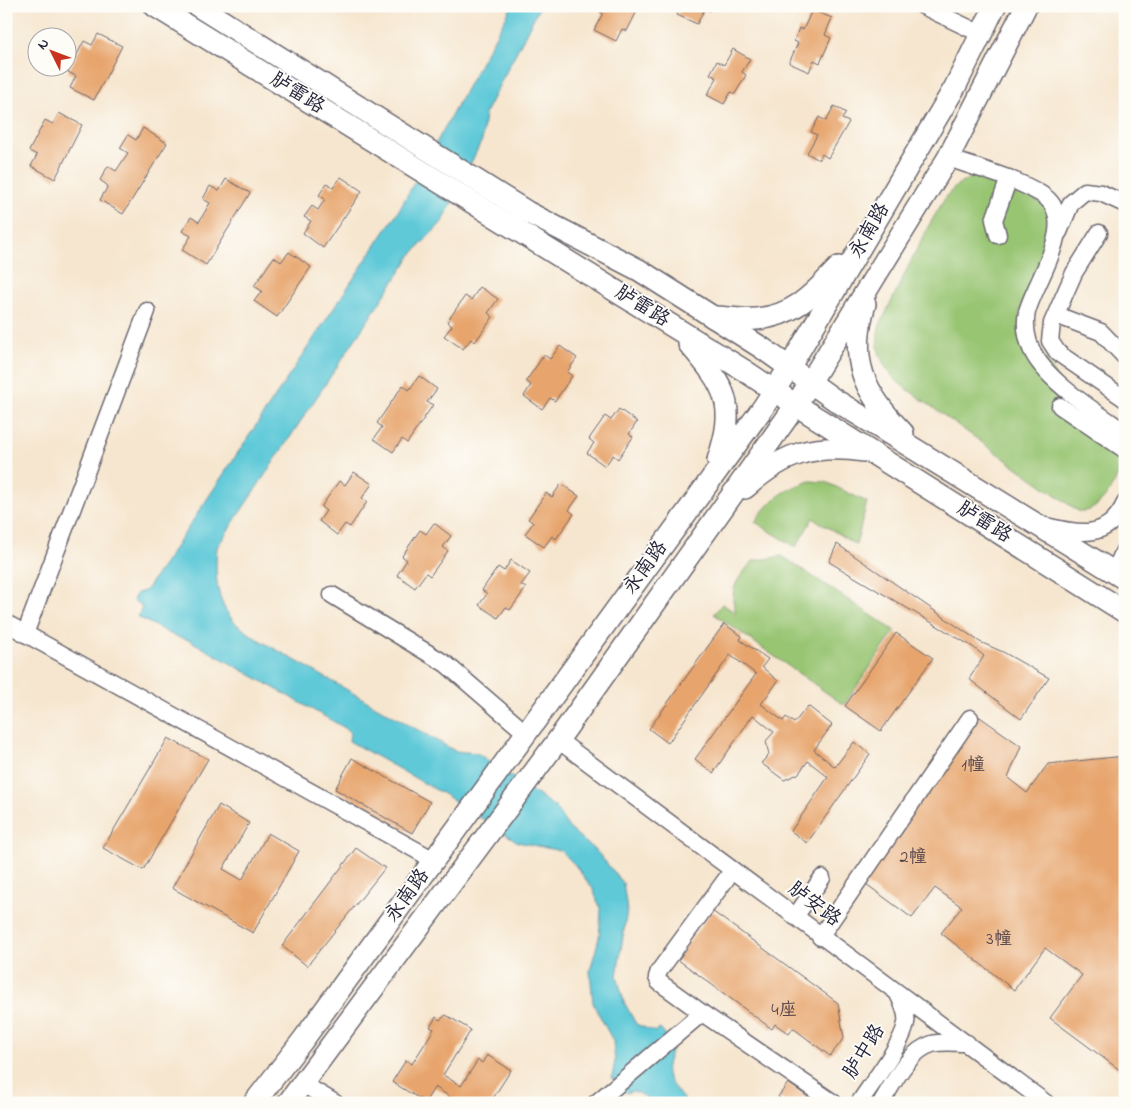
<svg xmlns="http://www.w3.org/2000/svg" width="1131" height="1109" font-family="'Indie Flower','LXGW WenKai TC',sans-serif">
	<rect width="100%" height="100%" fill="#fdfcf7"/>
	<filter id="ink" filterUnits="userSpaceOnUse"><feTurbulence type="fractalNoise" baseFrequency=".02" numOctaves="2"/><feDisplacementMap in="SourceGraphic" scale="10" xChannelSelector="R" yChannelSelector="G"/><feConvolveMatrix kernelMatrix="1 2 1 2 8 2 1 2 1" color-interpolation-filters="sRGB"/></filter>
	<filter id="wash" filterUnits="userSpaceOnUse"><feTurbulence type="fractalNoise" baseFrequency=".0096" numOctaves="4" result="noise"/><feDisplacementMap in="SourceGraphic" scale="20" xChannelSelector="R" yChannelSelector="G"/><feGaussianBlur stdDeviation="1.12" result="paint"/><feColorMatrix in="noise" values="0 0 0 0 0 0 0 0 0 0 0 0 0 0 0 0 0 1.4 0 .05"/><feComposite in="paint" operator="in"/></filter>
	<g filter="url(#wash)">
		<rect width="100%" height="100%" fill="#f6e6cf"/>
		<g fill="#98c572" stroke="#5d7456">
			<path d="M977,174H987L1045,205C1060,243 1026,280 1019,317L1065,391L1054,411L1111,447L1121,461C1120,479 1099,516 1078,511L900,384C883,368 874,351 879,327L925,232L947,195L956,186Z"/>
			<path d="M810,481L826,482L867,502L856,545L813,518L796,547L755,522C769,500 785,489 810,481Z"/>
			<path d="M782,556L895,631L844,705L714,614L722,604L736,613C728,589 737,579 753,561Z"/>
		</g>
		<path fill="#5ec9d8" stroke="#40768a" d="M512,6H540L485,113L482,140L443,221L412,254L217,547C215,572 215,599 232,619C237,626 247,631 254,637L455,751L477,753L555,807L569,828L598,853L623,883L627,910L617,976L624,1002L636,1024L655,1032L660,1029L674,1045C660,1077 667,1077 686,1103H650L644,1096L633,1091L626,1093L612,1078L615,1061L613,1041L593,1003L590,971L599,938L601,911L593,889L575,865L561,851L518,842L447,796L349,741L350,733L345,728L189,640L174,636L138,617L142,606L133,600L137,593L145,591L166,561L399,210Z"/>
		<g id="blocks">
			<g fill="#e7a46c">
				<polygon points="603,6 633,6 632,8 637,11 627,31 622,29 616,41 594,30 603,13 600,12"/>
				<polygon points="682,6 713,6 710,11 705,8 697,24 677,15"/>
				<polygon points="812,10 832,18 825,35 831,38 820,63 814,60 809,72 789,63 798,43 794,41 799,28 803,30"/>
				<polygon points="98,34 122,46 94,100 70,88 76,76 68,72 84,41 92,45"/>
				<polygon points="733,49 750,59 742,72 746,75 735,94 731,92 724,104 707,95 717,78 710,74 717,61 724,65"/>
				<polygon points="834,106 846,113 842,119 849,122 828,158 822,154 819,160 807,153 817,135 811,132 819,117 826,121"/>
				<polygon points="59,113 82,125 55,179 31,166 37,155 29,151 45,120 53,124"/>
				<polygon points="143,128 167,143 123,214 100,200 108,186 100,180 108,166 116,171 128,153 120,148 128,135 136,140"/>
				<polygon points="341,177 362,191 323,248 303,233 311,221 304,217 312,206 318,210 325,199 319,195 327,183 333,188"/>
				<polygon points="226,179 250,193 206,265 182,250 191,236 182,231 191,217 199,222 210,203 203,199 210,186 219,191"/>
				<polygon points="289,252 311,267 277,317 254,301 262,291 254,286 274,257 281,262"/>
				<polygon points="480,287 498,299 488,313 493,317 475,342 471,339 463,349 444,336 452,326 447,322 465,296 471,300"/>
				<polygon points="560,346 577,358 567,372 572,376 555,401 550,398 542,409 524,396 531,385 526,381 544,355 550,359"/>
				<polygon points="419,376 437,389 427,402 433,405 407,443 402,439 393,452 374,439 382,427 377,423 403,385 409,390"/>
				<polygon points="619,409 637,422 629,434 633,437 618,459 613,455 605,466 587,453 594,443 589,439 605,416 611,420"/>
				<polygon points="354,472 372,484 362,498 367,502 350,527 345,524 337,535 319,521 326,511 321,507 339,481 345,485"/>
				<polygon points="561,484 579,496 569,510 574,514 556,539 552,536 544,547 525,534 533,523 528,519 546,493 552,497"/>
				<polygon points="434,523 451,536 443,547 448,551 430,576 426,573 415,588 397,575 407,560 402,556 420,530 426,534"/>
				<polygon points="837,544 980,642 1003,652 1049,678 1021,719 969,679 984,656 973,647 829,562"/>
				<polygon points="511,560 530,573 521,585 526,588 510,610 506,607 498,618 479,605 487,594 482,590 498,567 504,571"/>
				<polygon points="724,624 742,636 740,640 768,659 762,667 778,681 761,704 783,721 786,717 794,723 808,706 832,725 814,750 835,767 854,742 870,754 807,843 791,831 828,777 808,761 798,774 784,780 761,763 769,755 766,741 774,732 753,715 713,773 695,759 756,674 730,655 668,743 649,729"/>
				<polygon points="896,633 933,658 881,731 845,706"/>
				<polygon points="977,715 1021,746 1008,778 1027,793 1048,764 1125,756 1125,1074 1050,1018 1082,975 1045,948 1014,990 941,933 962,907 935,888 912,918 862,881"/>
				<polygon points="168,738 208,759 143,870 103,848"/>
				<polygon points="352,758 430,802 412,833 335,789"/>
				<polygon points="219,805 249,823 223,869 242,880 268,833 299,851 253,933 172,888"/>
				<polygon points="356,848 385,868 307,966 282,946"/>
				<polygon points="712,911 838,1003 844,1038 830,1056 793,1028 789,1034 775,1024 772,1029 677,959"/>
				<polygon points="446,1015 471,1030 443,1075 461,1086 478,1060 482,1063 487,1055 511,1070 490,1103 459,1103 435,1087 425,1102 392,1082 406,1060 412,1064 434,1029 430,1027 436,1017 440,1020"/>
				<polygon points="788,1083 817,1103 786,1103 778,1097"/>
			</g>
		</g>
	</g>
	<g filter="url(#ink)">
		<use href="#blocks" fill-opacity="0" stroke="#6c676f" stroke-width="1"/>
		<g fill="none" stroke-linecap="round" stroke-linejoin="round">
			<g stroke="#6c676f" stroke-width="19">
				<g id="minor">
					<polyline points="923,6 981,34"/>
					<path d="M948,158C979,169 1013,177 1041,194C1082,219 1035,280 1027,312C1025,322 1026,335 1030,346C1042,379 1096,412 1125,432"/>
					<polyline points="1059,232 1071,203 1085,191 1101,193 1125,204"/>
					<polyline points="1099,233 1074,273 1052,323 1050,341 1058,353 1125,399"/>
					<polyline points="998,235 994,220 1009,178"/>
					<polyline points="1056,315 1101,332 1125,357"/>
					<polyline points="1060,406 1125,450"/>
					<path d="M1046,526C1080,534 1108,540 1125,503"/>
					<polyline points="1114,573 1125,548"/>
					<polyline points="332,595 446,664 526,733"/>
					<polyline points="6,623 434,860"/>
					<polyline points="25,634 147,311"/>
					<polyline points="558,740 1046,1103"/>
					<polyline points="795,917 822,878"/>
					<polyline points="820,937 970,718"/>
					<polyline points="702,1013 834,1103"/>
					<polyline points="303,1084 335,1103"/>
					<polyline points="596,1103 702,1013 659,982 657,977 659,971 732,871"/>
					<path d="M859,1103C871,1084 903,1044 906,1023C908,1013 902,1003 898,994"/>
					<path d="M881,1103C893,1084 908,1051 932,1044C942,1041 956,1043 967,1043"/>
				</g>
			</g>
			<g stroke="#6c676f" stroke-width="24">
				<g id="major">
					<polyline points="155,6 745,371 796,405 1125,612"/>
					<polyline points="198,6 527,212 639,270 762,348 835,400 1125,579"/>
					<path d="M865,304C848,360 864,393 903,433"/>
					<path d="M713,317C727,317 742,320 756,319C795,316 814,293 839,267"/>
					<path d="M689,344C726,387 737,404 718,460"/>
					<path d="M745,488C785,452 813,444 865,451"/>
					<polyline points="254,1103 303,1040 762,409 789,368 955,87 995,6"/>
					<polyline points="288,1103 558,740 796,405 948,158 1026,6"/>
				</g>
			</g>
			<use href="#minor" stroke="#fff" stroke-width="16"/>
			<use href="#major" stroke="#fff" stroke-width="21"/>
		</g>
	</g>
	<g text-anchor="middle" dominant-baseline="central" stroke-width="4" stroke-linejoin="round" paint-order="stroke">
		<g font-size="18" fill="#534247">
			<text x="973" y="766">1幢</text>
			<text x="913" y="858">2幢</text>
			<text x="999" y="940">3幢</text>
			<text x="784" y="1011">4座</text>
		</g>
		<g font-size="20" fill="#22223b" stroke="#fdfcf7">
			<text transform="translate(297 94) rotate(32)">胪雷路</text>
			<text transform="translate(870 231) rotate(-60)">永南路</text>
			<text transform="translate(642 307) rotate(32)">胪雷路</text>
			<text transform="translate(984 523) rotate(32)">胪雷路</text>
			<text transform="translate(646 568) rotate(-54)">永南路</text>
			<text transform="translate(408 896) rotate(-54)">永南路</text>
			<text transform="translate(814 905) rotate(37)">胪安路</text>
			<text transform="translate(865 1052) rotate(-58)">胪中路</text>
		</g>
	</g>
	<rect width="1131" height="1109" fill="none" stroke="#fdfcf7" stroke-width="25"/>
	<g transform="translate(52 52) rotate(312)"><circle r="24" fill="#fdfcf7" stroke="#a5a5ac"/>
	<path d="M0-4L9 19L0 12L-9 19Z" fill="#c8321e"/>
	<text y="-8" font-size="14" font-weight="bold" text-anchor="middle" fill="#22223b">N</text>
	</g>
</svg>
